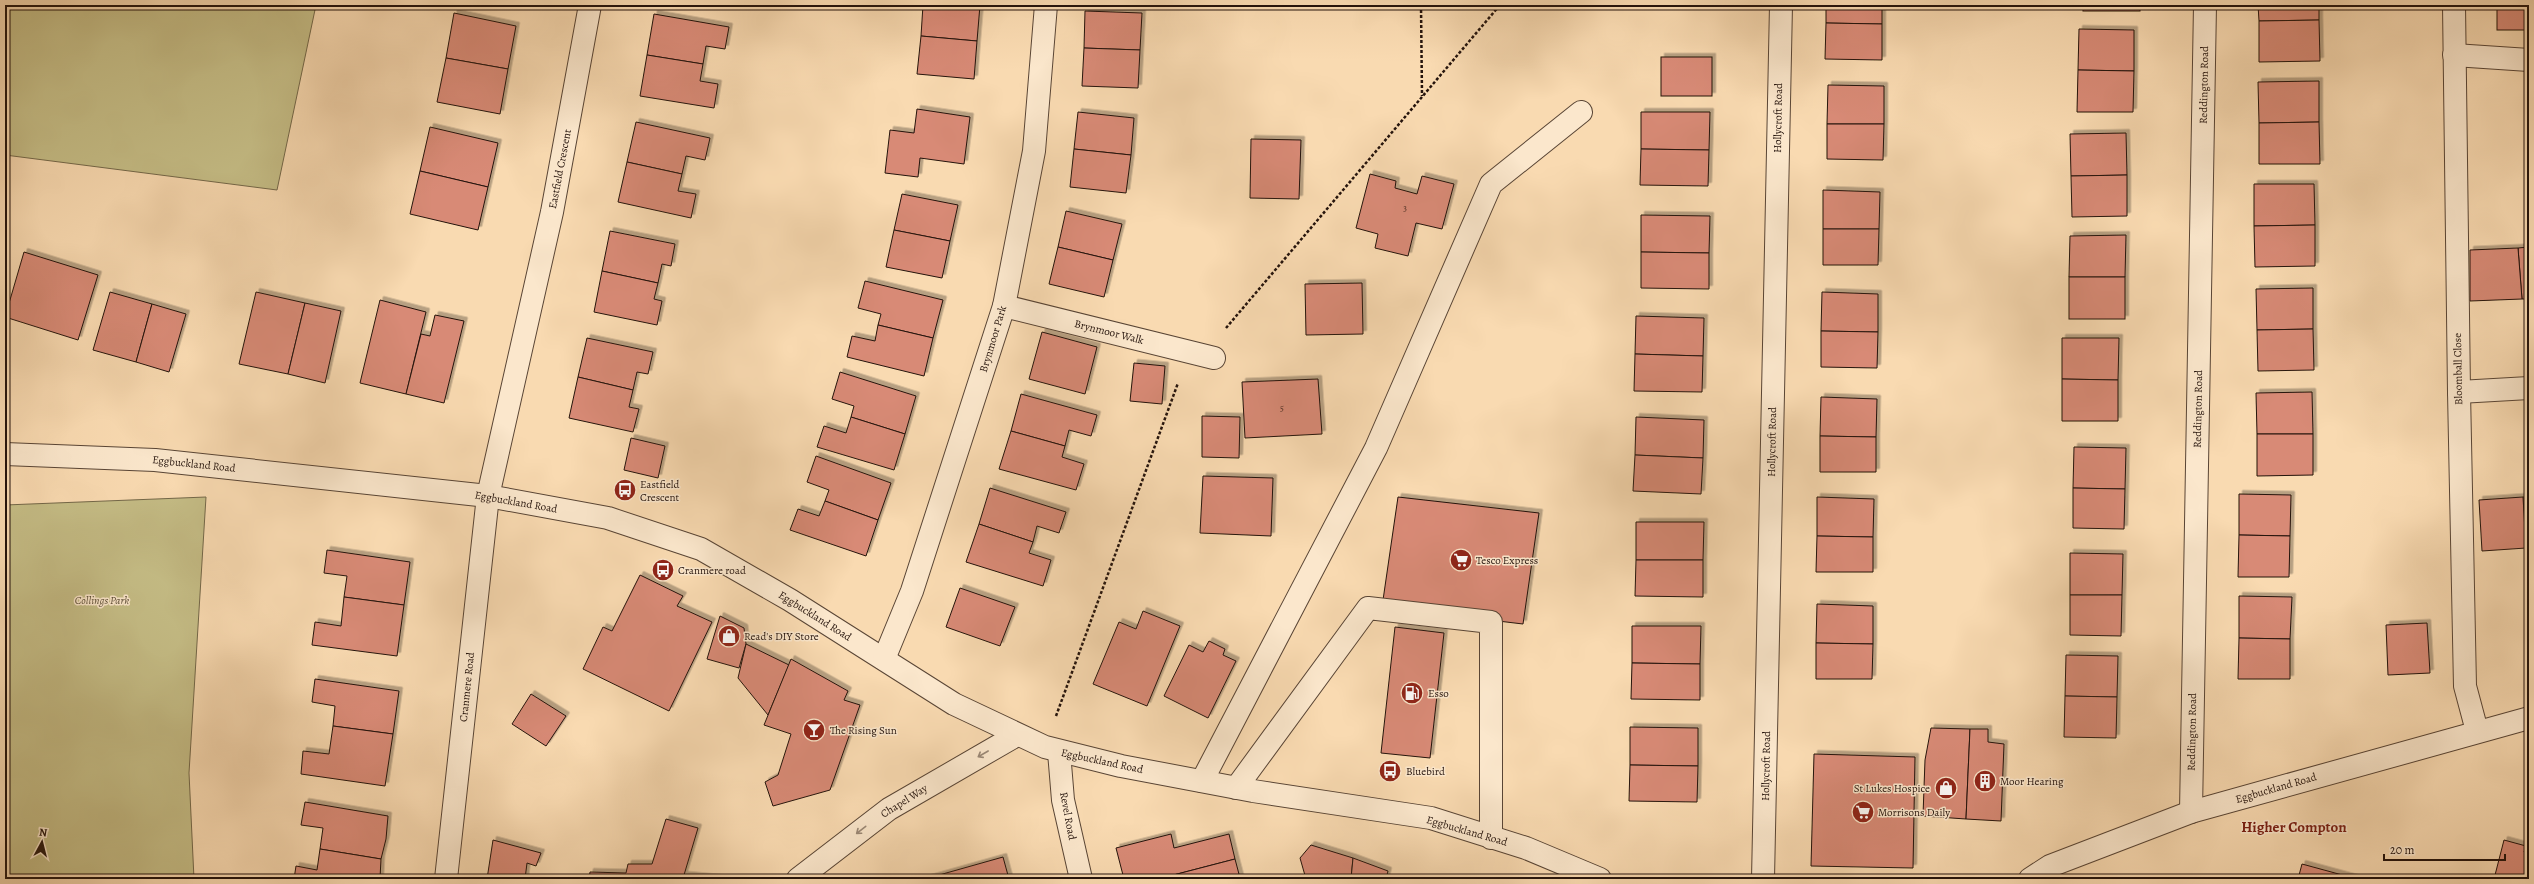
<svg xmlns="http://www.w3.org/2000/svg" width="2534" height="884" font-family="Alegreya,serif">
	<defs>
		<filter id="shadow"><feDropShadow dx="3.5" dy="-3.5" stdDeviation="0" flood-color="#0004"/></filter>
	</defs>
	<rect width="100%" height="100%" fill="#f9dab1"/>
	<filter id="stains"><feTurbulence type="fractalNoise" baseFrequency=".005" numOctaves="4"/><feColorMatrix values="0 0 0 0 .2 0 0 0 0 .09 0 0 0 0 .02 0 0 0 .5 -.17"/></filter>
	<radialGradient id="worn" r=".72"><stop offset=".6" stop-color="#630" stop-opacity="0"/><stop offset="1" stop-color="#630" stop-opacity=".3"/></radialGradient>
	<g fill="#c5bd86" stroke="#746849">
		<polygon points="5,5 316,5 277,190 5,155"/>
		<polygon points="206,497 189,773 194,879 5,879 5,505"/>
	</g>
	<g fill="#d88a76" stroke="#24130c" filter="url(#shadow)">
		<polygon points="923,5 980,5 977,41 921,36"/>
		<polygon points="1826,5 1882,5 1882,24 1826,23"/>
		<rect x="2083" y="5" width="57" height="6"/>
		<polygon points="2258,5 2319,5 2319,20 2259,21"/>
		<rect x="2497" y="5" width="32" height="25"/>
		<polygon points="1085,11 1142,13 1140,50 1084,48"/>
		<polygon points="454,13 516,26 508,69 446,58"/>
		<polygon points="654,14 729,27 725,49 706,46 703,64 647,55"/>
		<polygon points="2319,20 2320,61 2259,62 2259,21"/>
		<polygon points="1826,23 1882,24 1882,60 1825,59"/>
		<polygon points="2079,29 2134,30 2134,71 2078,70"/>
		<polygon points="921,36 977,41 974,79 917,74"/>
		<polygon points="1084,48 1140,50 1138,88 1082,86"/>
		<polygon points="647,55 703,64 700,81 718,84 714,108 640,96"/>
		<rect x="1661" y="57" width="51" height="39"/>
		<polygon points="446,58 508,69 500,114 437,102"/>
		<polygon points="2078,70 2134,71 2133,112 2077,112"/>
		<polygon points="2319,81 2319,122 2259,123 2258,82"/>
		<polygon points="1828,85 1884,86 1884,124 1827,124"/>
		<polygon points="917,109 970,117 964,164 920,158 918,177 885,173 890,130 914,133"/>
		<polygon points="1078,112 1134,118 1131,155 1074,149"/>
		<polygon points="1641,112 1710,112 1709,150 1641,149"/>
		<polygon points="636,122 710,138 705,160 686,156 682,174 627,162"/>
		<polygon points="2319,122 2320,164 2259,164 2259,123"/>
		<polygon points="1827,124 1884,124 1883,160 1827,159"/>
		<polygon points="430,127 498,143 488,187 420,171"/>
		<polygon points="2126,133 2127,175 2071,176 2070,134"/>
		<polygon points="1251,139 1301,140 1299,199 1250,198"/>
		<polygon points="1074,149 1131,155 1126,193 1070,187"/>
		<polygon points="1641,149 1709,150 1708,186 1640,185"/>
		<polygon points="627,162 682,174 678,191 696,194 691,218 618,202"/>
		<polygon points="420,171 488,187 478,230 410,214"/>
		<polygon points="1370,174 1396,181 1395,188 1417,194 1422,176 1454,184 1442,229 1416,223 1408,256 1375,248 1378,234 1356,228"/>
		<polygon points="2127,175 2127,216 2072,217 2071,176"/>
		<polygon points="2254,184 2314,184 2315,225 2254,226"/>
		<polygon points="1823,190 1880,192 1879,229 1823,229"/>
		<polygon points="902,194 958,205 950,241 894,230"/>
		<polygon points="1066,211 1122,224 1113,260 1058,247"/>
		<polygon points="1641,215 1710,216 1709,253 1641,252"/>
		<polygon points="2315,225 2315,266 2255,267 2254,226"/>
		<polygon points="1823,229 1879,229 1878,265 1823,265"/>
		<polygon points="894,230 950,241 942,278 886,267"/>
		<polygon points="610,231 675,244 671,266 662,264 658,283 602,271"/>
		<polygon points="2126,235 2125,277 2069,277 2070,236"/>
		<polygon points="1058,247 1113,260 1104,297 1049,284"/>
		<polygon points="2529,247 2529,299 2522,299 2518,248"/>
		<polygon points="2518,248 2522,299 2470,301 2470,250"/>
		<polygon points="24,252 98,275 78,340 5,317"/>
		<polygon points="1641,252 1709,253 1709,289 1641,288"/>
		<polygon points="602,271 658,283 654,299 662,301 657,325 594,312"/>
		<rect x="2069" y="277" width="56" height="42"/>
		<polygon points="865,281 943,300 933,338 878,325 881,314 858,308"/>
		<polygon points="1362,283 1363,334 1306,335 1305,284"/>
		<polygon points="2313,288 2313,329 2257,330 2256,289"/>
		<polygon points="110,292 152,304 136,362 93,350"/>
		<polygon points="256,292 305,303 288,374 239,364"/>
		<polygon points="1822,292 1878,294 1878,332 1821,331"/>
		<polygon points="380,300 426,312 406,394 360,383"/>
		<polygon points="305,303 341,311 325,383 288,374"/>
		<polygon points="152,304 186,314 169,372 136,362"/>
		<polygon points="435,315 464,321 444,403 406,394 421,334 430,336"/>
		<polygon points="1636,316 1704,318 1703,356 1635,354"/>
		<polygon points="878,325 933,338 924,376 847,357 852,336 875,341"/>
		<polygon points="2313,329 2314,370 2258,371 2257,330"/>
		<polygon points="1821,331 1878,332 1877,368 1821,367"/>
		<polygon points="1042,332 1097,347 1085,394 1029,379"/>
		<polygon points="587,338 653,352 648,374 637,372 633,390 578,377"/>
		<polygon points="2062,338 2119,338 2118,380 2062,379"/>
		<polygon points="1635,354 1703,356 1702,392 1634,391"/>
		<polygon points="1134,363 1165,366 1162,404 1130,401"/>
		<polygon points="840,372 916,396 905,434 851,417 854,406 832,399"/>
		<polygon points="578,377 633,390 629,407 639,409 633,432 569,418"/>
		<polygon points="1318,379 1322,434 1245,438 1242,382"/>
		<polygon points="2062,379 2118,380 2118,421 2062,421"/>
		<polygon points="2312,392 2313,434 2257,434 2256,393"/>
		<polygon points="1021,394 1097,415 1091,436 1069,430 1065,446 1011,431"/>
		<polygon points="1821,397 1877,399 1876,437 1820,436"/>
		<polygon points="1202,416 1240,417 1239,458 1202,457"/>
		<polygon points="851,417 905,434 894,470 817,447 824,426 846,433"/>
		<polygon points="1636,417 1704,420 1703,458 1635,455"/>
		<polygon points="1011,431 1065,446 1062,457 1084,464 1076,490 999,469"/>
		<polygon points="2257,434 2313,434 2313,475 2257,476"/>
		<polygon points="1820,436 1876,437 1876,472 1820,472"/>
		<polygon points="631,438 665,446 658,478 624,470"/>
		<polygon points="2074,447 2126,448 2125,489 2073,488"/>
		<polygon points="1635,455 1703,458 1701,494 1633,491"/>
		<polygon points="816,456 891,483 878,520 825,501 829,490 807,482"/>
		<polygon points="1203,476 1273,478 1271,536 1200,533"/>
		<polygon points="990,488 1066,512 1059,533 1037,526 1033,542 979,524"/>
		<polygon points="2073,488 2125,489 2124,529 2073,528"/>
		<polygon points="2239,494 2291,495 2290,536 2239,535"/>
		<polygon points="1398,497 1539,513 1523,624 1382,607"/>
		<polygon points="1817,497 1874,499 1873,537 1817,536"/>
		<polygon points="2523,497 2529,497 2529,548 2526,548"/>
		<polygon points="2523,497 2526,548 2482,551 2479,500"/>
		<polygon points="825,501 878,520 866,556 790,530 798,509 819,516"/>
		<polygon points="1636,522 1704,522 1703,560 1636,560"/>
		<polygon points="979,524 1033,542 1029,553 1051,560 1043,586 966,562"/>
		<polygon points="2239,535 2290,536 2289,577 2238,577"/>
		<polygon points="1817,536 1873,537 1873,572 1816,572"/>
		<polygon points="327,550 410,562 404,605 344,597 347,576 324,573"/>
		<polygon points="2070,553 2123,554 2122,595 2070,595"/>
		<polygon points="1636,560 1703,560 1703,597 1635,596"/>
		<polygon points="640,575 683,596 677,606 712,622 669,711 583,669 603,627 612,631"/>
		<polygon points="960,588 1015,607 1000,646 946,627"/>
		<polygon points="2070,595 2122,595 2121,636 2070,635"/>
		<polygon points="2239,596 2292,597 2290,639 2239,638"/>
		<polygon points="344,597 404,605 397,656 312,645 315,622 341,626"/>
		<polygon points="1817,604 1873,606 1873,644 1816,643"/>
		<polygon points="1143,611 1180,626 1147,706 1093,684 1119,622 1136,629"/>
		<polygon points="720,616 744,628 746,644 739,668 707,659"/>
		<polygon points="2427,623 2430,673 2388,675 2386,625"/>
		<polygon points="1632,626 1701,626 1700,664 1632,663"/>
		<polygon points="1395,627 1444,633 1430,758 1381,753"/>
		<polygon points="2239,638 2290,639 2290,679 2238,679"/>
		<polygon points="1209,641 1225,649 1223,655 1236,661 1208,718 1164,696 1189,645 1203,652"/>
		<polygon points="1816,643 1873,644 1872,679 1816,679"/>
		<polygon points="746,644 789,665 768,715 738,678"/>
		<polygon points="2066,655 2118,656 2117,697 2065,696"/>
		<polygon points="791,659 848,691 844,700 860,705 830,790 773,806 765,782 778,775 791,734 764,725"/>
		<polygon points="1632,663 1700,664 1700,700 1631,699"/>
		<polygon points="315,679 399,691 393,734 333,726 335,706 312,702"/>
		<polygon points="531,694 566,716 546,746 512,724"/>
		<polygon points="2065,696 2117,697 2116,738 2064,737"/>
		<polygon points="333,726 393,734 385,786 301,774 303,751 329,754"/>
		<polygon points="1630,727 1698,728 1698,766 1630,765"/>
		<polygon points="1931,728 1970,729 1966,819 1923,816 1925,760"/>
		<polygon points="1970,729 1988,729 1988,742 2004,744 2001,821 1966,819"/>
		<polygon points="1814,754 1915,757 1913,868 1811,866"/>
		<polygon points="1630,765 1698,766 1697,802 1629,801"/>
		<polygon points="305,802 388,816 386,839 381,859 320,849 323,828 301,825"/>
		<polygon points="666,819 698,828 684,875 725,879 589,879 590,872 626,873 628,864 652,864"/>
		<polygon points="1171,834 1174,848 1229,834 1235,859 1158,879 1124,879 1116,848"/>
		<polygon points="493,840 541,853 536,866 527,863 525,879 487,879"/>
		<polygon points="2504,840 2526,846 2524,852 2529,853 2529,879 2494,879"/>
		<polygon points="1311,845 1353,858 1351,879 1306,879 1300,858"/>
		<polygon points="320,849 381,859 380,878 294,879 296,866 317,870"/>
		<polygon points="1003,857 1009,879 925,879"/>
		<polygon points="1353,858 1388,871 1386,879 1351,879"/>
		<polygon points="1235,859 1240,878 1235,879 1158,879"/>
		<polygon points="2302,864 2357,879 2298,879"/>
	</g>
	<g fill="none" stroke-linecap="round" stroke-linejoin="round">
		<g stroke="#594535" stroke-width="24">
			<g id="lane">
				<polyline points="2459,392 2529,388"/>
				<polyline points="1202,781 1376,448 1491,184 1581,112"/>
				<polyline points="1236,788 1368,608 1491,622 1491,838"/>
			</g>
		</g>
		<g stroke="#594535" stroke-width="24">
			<g id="street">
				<polyline points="2454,5 2459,392 2465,686 2477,731"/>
				<polyline points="2454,55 2529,60"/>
				<polyline points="1004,306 1214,358"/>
				<polyline points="5,454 155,460 488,496 608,518 701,549 790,600 954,704 1045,747 1121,766 1253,791 1431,818 1526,848 1600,879"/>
				<polyline points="884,659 912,591 1004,306 1034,151 1046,5"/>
				<polyline points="1059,752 1063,800 1081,879"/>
				<polyline points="2191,812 2205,5"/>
				<polyline points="446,879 488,496 552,212 590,5"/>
				<polyline points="798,879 889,809 1017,735"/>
				<polyline points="1763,879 1781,5"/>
				<polyline points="2030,879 2050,866 2191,812 2529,718"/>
			</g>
		</g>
		<g stroke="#24130c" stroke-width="2.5" stroke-dasharray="3 2" stroke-linecap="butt">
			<polyline points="1421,5 1422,96"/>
			<polyline points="1226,328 1500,5"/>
			<polyline points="1056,716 1178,383"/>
		</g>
		<use href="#lane" stroke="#fbe7cc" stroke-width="22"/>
		<use href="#street" stroke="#fbe7cc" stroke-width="22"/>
	</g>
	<defs><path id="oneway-shaft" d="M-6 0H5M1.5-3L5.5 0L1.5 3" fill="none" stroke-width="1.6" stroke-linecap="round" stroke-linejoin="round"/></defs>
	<g stroke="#9a8876">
		<use href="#oneway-shaft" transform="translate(983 754) rotate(150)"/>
		<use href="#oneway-shaft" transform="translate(861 830) rotate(142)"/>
	</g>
	<defs>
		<g id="bus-disc" transform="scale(1.15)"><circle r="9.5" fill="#8f2418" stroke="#fbe7cc"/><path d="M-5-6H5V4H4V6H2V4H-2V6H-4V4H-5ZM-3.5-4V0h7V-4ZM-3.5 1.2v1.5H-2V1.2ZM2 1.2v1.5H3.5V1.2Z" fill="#fff"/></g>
		<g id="supermarket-disc" transform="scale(1.15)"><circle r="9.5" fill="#8f2418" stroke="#fbe7cc"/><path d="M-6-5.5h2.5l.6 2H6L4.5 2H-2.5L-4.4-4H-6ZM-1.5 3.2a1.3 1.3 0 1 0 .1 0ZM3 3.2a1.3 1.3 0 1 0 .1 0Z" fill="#fff"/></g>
		<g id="shop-disc" transform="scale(1.15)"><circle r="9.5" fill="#8f2418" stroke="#fbe7cc"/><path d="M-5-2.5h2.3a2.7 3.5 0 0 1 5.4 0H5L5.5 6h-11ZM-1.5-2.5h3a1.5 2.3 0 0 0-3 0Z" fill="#fff"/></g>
		<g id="fuel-disc" transform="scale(1.15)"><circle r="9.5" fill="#8f2418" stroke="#fbe7cc"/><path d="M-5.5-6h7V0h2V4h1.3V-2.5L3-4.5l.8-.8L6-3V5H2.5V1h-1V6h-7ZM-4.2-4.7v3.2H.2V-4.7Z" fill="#fff"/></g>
		<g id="bar-disc" transform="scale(1.15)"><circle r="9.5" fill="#8f2418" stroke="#fbe7cc"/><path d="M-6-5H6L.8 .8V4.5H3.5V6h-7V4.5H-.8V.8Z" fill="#fff"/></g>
		<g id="building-disc" transform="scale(1.15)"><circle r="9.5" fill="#8f2418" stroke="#fbe7cc"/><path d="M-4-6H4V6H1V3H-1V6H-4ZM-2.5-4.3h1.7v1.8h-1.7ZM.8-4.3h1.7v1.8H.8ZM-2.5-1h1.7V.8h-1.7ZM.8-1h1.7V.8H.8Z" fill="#fff"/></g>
	</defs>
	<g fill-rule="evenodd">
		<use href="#bus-disc" x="625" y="490"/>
		<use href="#supermarket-disc" x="1461" y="560"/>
		<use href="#bus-disc" x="663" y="570"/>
		<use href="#shop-disc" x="729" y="636"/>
		<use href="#fuel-disc" x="1412" y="693"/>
		<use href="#bar-disc" x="814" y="730"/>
		<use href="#bus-disc" x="1390" y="771"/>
		<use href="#building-disc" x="1985" y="781"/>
		<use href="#shop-disc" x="1946" y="788"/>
		<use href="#supermarket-disc" x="1863" y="812"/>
	</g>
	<g text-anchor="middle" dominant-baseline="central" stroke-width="3" stroke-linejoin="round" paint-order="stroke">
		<g font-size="9" fill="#513126">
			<text x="1405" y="208">3</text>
			<text x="1282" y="408">5</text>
		</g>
		<g font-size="11" fill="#24130c" stroke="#fbe7cc">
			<text transform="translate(2204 85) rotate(-89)">Reddington Road</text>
			<text transform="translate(1778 118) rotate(-89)">Hollycroft Road</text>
			<text transform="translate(560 169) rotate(-79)">Eastfield Crescent</text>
			<text transform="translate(1109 332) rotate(14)">Brynmoor Walk</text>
			<text transform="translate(993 339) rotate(-73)">Brynmoor Park</text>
			<text transform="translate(2458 369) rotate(-91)">Bloomball Close</text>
			<text transform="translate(2198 409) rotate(-89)">Reddington Road</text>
			<text transform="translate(1772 442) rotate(-89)">Hollycroft Road</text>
			<text transform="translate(194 464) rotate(6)">Eggbuckland Road</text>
			<text transform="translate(516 502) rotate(10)">Eggbuckland Road</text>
			<text transform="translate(815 616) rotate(32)">Eggbuckland Road</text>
			<text transform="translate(467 687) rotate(-84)">Cranmere Road</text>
			<text transform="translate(2192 732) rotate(-89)">Reddington Road</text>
			<text transform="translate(1102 761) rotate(12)">Eggbuckland Road</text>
			<text transform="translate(1766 766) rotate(-89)">Hollycroft Road</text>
			<text transform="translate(2276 788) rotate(-16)">Eggbuckland Road</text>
			<text transform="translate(904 801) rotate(-32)">Chapel Way</text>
			<text transform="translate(1068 816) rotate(79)">Revel Road</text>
			<text transform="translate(1467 831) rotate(16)">Eggbuckland Road</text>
		</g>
		<g font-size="11" fill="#24130c" stroke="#fbe7cc" text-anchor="start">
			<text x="640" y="484">Eastfield<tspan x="640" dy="13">Crescent</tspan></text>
			<text x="1476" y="560">Tesco Express</text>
			<text x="678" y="570">Cranmere road</text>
			<text x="744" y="636">Read's DIY Store</text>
			<text x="1428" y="693">Esso</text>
			<text x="830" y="730">The Rising Sun</text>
			<text x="1406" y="771">Bluebird</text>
			<text x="2000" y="781">Moor Hearing</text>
			<text x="1930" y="788" text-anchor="end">St Lukes Hospice</text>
			<text x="1878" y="812">Morrisons Daily</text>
		</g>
		<g font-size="11" font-style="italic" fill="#5c4e37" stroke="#fbe7cc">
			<text x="102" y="600">Collings Park</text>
		</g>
		<g font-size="15" font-weight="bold" fill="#7a1f14" stroke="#fbe7cc">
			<text x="2294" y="827">Higher Compton</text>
		</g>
	</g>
	<rect width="2534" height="884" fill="none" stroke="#f9dab1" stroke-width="20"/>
	<rect x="6" y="6" width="2522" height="872" fill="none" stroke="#24130c" stroke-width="2"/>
	<rect x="10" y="10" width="2514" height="864" fill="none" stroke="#24130c"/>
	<g transform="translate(42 842) rotate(7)" stroke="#fbe7cc" stroke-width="3" paint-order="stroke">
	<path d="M0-3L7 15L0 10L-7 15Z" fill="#24130c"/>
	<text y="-6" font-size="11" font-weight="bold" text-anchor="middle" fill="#24130c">N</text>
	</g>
	<path d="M2384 854v6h121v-6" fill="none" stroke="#24130c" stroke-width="2"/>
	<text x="2390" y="854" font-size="12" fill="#24130c" stroke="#fbe7cc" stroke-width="3" paint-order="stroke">20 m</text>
	<rect width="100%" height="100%" filter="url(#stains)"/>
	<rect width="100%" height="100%" fill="url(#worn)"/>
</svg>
